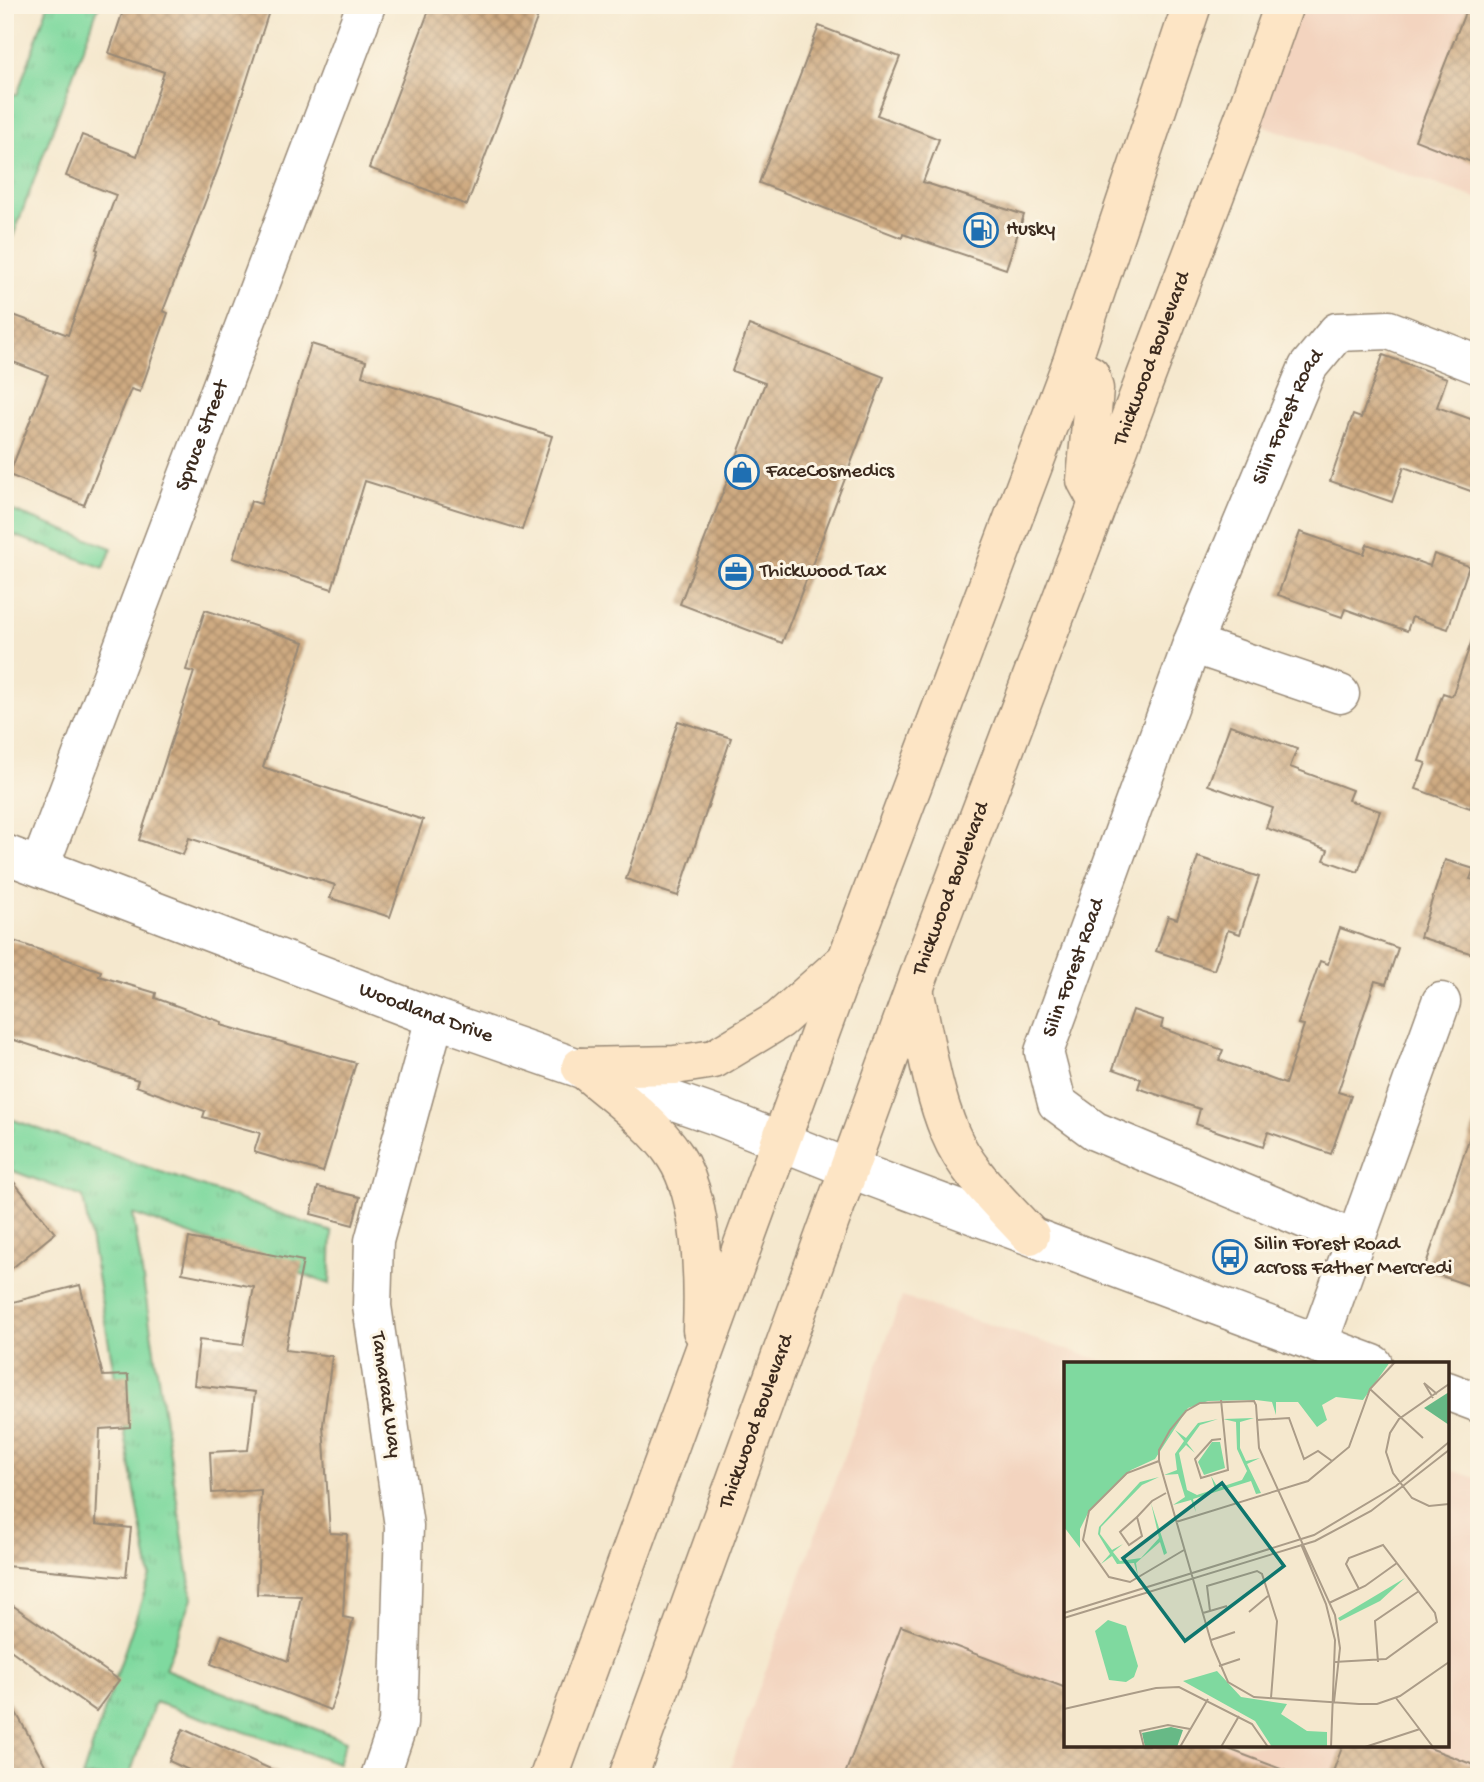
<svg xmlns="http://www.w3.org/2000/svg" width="1484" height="1782" font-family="'Gochi Hand',sans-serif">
	<defs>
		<pattern id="grass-tufts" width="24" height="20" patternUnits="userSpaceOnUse" patternTransform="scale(1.75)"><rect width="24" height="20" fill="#7fd99f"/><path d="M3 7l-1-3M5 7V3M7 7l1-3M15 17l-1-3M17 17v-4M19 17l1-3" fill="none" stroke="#6fba88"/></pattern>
		<pattern id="building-cross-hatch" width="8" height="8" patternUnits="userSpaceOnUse" patternTransform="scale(1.75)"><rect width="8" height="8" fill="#cfab82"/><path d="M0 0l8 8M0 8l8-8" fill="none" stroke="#a98b6a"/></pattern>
	</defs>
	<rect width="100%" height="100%" fill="#fcf5e5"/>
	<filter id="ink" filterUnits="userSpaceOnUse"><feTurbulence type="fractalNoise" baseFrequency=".0143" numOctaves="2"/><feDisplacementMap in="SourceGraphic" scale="14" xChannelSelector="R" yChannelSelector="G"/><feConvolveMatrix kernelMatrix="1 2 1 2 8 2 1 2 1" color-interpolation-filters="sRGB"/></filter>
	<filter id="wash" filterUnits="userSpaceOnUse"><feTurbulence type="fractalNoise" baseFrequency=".00686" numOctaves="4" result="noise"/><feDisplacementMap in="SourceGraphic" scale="28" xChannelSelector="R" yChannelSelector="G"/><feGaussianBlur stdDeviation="1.57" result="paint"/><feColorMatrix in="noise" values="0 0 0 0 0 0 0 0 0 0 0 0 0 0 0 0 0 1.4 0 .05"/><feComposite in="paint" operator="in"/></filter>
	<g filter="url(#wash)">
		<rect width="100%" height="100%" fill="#f5e8ce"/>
		<g fill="#f3d4bf">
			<polygon points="1284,5 1479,5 1479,199 1244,119"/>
			<polygon points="902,1297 1113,1364 1066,1364 1066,1745 1447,1745 1447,1469 1479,1479 1479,1777 727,1777"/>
		</g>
		<g fill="url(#grass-tufts)" stroke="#5d825e" stroke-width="2">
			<polygon points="48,5 99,5 5,258 5,91 17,95"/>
			<polygon points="5,508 112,548 104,568 5,532"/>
			<polygon points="5,1117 332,1232 330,1284 133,1214 192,1598 165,1669 346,1741 338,1763 155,1702 129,1777 82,1777 150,1576 83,1197 5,1168"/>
		</g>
		<g id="blocks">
			<g fill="url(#building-cross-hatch)">
				<polygon points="125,5 271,5 221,161 163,311 168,313 140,392 131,389 84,505 9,475 48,375 5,359 5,312 68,335 98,250 96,249 116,195 66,176 82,135 137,156 164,72 109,53"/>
				<polygon points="431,5 542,5 467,205 369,168"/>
				<polygon points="1468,5 1479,5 1479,165 1415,140"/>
				<polygon points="819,26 900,57 877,115 939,139 923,182 1024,215 1006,269 903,234 902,238 759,183"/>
				<polygon points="749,325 884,377 782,643 680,604 765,383 732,371"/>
				<polygon points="311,344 366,361 362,376 552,436 522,530 365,481 332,589 233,558 251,501 261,504"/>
				<polygon points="1383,355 1447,378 1437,407 1479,422 1479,494 1404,467 1392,502 1330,481 1353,415 1361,418"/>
				<polygon points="1300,532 1364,554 1367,544 1430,566 1434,554 1469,566 1448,629 1412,617 1407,631 1345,609 1342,617 1278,595"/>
				<polygon points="205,610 304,642 263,767 423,820 390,917 330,898 335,885 189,838 183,855 139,840 194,672 186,670"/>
				<polygon points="1475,632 1479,633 1479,783 1470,808 1416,789 1426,763 1419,761 1443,693 1452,696"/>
				<polygon points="678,721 731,738 678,896 626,879"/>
				<polygon points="1230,725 1297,749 1290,767 1352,790 1348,800 1380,811 1358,872 1324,860 1328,850 1266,828 1273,808 1208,785"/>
				<polygon points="1198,857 1259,877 1240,934 1228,930 1214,970 1156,951 1168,916 1177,919"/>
				<polygon points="1445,860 1474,869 1470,879 1479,881 1479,956 1420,937"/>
				<polygon points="1340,928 1398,948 1386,984 1375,981 1338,1092 1351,1096 1331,1154 1268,1132 1263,1147 1196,1124 1200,1109 1138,1088 1141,1079 1113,1069 1133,1010 1163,1020 1161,1028 1223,1050 1219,1060 1285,1084 1304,1025 1298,1024 1320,961 1328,964"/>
				<polygon points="5,938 101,971 99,976 156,993 155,998 222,1022 221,1025 356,1063 323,1172 254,1152 260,1133 203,1117 205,1111 136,1086 138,1080 5,1037"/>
				<polygon points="1474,1125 1479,1126 1479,1289 1424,1270"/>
				<polygon points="5,1171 55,1233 5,1274"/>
				<polygon points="318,1187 360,1197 353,1225 311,1214"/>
				<polygon points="189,1238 303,1261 285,1350 332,1356 323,1425 330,1533 347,1534 343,1617 353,1619 338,1688 330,1710 211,1664 222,1635 288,1661 301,1596 257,1594 261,1490 212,1493 210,1452 248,1450 255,1392 194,1385 199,1340 243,1345 254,1287 182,1273"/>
				<polygon points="80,1285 103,1376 128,1375 130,1427 100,1429 96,1524 131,1528 126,1577 6,1566 12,1496 5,1495 5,1304"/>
				<polygon points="5,1600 119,1680 96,1711 5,1646"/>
				<polygon points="901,1626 1066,1688 1066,1745 1218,1745 1294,1774 1293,1777 844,1777"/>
				<polygon points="5,1693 52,1777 5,1777"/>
				<polygon points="183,1729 288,1777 204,1777 169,1761"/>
				<polygon points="1343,1745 1422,1745 1479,1767 1479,1777 1331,1777"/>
			</g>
		</g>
	</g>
	<g filter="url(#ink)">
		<use href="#blocks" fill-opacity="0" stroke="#988976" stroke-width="2"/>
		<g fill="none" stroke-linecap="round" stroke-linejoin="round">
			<g stroke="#988976" stroke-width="41">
				<g id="minor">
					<polyline points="1192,644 1340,694"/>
					<path id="s1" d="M5,854L435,1018L720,1117L848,1168L1373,1364"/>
					<path id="s2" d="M40,866L366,5"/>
					<path id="s3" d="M1355,1240L1095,1131L1057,1103L1044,1052L1192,644L1308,367L1337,332L1389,330L1479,365"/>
					<polyline points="1318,1344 1441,1002"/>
					<polyline points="1447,1391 1479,1403"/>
					<polyline points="380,1777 398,1724 404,1526 372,1306 374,1241 435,1018"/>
				</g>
			</g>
			<g stroke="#988976" stroke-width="41">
				<g id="secondary">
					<polyline points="1071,365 1090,375 1094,389 1086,480 1097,500"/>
					<path d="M914,990C925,1037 931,1088 950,1133C966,1172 1002,1204 1030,1235"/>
					<path d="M581,1067C611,1093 653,1122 675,1156C703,1198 704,1281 702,1330"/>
					<polyline points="581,1067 675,1065 714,1059 779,1020 843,963"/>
					<polyline points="549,1777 847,959 1071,365 1192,5"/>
					<path id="s4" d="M628,1777L925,959L1244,118L1284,5"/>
				</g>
			</g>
			<use href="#minor" stroke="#fff" stroke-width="38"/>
			<use href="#secondary" stroke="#fde5c5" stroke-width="38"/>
		</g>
	</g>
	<defs>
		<g id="fuel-ring" transform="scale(1.75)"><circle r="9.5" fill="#fcf5e5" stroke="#1f6fb2" stroke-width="1.5"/><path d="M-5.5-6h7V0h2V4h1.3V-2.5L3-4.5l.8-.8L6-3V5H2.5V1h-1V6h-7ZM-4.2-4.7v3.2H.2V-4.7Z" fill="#1f6fb2"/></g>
		<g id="shop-ring" transform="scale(1.75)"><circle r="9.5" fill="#fcf5e5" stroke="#1f6fb2" stroke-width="1.5"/><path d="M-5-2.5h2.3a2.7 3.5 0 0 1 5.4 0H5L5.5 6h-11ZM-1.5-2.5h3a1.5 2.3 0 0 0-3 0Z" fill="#1f6fb2"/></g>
		<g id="office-ring" transform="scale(1.75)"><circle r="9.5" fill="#fcf5e5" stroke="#1f6fb2" stroke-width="1.5"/><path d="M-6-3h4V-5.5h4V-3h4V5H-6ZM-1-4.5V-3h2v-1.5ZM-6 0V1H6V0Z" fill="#1f6fb2"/></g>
		<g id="bus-ring" transform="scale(1.75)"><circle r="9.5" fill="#fcf5e5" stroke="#1f6fb2" stroke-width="1.5"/><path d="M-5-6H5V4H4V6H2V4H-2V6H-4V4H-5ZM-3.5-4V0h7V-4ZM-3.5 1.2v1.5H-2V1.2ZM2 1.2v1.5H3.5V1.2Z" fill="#1f6fb2"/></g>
	</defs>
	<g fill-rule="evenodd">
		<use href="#fuel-ring" x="981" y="230"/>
		<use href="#shop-ring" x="742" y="472"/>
		<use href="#office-ring" x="736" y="572"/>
		<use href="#bus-ring" x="1230" y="1257"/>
	</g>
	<g text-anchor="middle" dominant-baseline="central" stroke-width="6" stroke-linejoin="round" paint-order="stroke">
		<g font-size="21" fill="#3b2a1e" stroke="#fcf5e5" text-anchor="start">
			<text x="1006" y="230">Husky</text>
			<text x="766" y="472">FaceCosmedics</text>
			<text x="760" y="572">Thickwood Tax</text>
			<text x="1254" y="1245">Silin Forest Road<tspan x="1254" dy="24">across Father Mercredi</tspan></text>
		</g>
		<g font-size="21" fill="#3b2a1e" stroke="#fcf5e5">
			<text stroke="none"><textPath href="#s4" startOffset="1512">Thickwood Boulevard</textPath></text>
			<text stroke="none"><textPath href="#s3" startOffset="1062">Silin Forest Road</textPath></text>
			<text stroke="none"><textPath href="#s2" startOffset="460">Spruce Street</textPath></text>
			<text stroke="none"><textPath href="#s4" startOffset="945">Thickwood Boulevard</textPath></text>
			<text stroke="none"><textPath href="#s3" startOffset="471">Silin Forest Road</textPath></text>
			<text stroke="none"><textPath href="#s1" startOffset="450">Woodland Drive</textPath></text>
			<text transform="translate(385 1395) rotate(82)">Tamarack Way</text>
			<text stroke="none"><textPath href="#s4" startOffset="378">Thickwood Boulevard</textPath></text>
		</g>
	</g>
	<g transform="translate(1064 1362)">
		<rect width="385" height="385" fill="#f5e8ce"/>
		<path d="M0,0H326L299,38L272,35L258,43L263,58L253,65L234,40H212V53L208,40L192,38L144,39L124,46L91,97L67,108L25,149L16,167V186L0,165ZM190,56L176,60V86L182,99L196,96L183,102L197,131L192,132L187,119L129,137L132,150L127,138L109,143L121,135L114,112L100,113L113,108L111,92L120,79L111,68L122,76L134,61L154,57L136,63L123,81L131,91L122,83L115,91L123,128L133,133L151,127L147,114L154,126L178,118L183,109L173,87L172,60L159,57ZM148,80H156L161,106L140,113L134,100ZM95,115L78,123L37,165L36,172L48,188L59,182L49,190L56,199L77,196L95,176L87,141L103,191L100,193L96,180L72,201L74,214L70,201L53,202L48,194L37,202L46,192L34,172L35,165L76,120ZM341,216L316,239L276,259L274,256ZM153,309L177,335L223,342L217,352L243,369L263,370V385H208L191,359L119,319Z" fill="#7fd99f"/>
		<path d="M385,30V63L360,46ZM107,365L119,368L113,385H81L78,371Z" fill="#67b986"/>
		<path d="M44,258L62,264L74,304L70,315L62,320L45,318L31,269Z" fill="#7fd99f"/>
		<path fill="none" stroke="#ab9c88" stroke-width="2" d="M385,22L335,57L326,71L322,90L329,111L348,136L365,144L385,142M306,27L359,76M369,36L360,21L373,32M157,38L164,108L137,116L131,97L148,78L157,77M193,58L225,56L240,97L254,89L268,99M95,99L63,111L25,149L19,178L45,215L66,220L120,188M73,155L56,170L65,183L78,174L73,155L88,139L102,131M112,160L244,119L285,85L306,27L331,0M237,182L262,242L271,278L267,385M265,241L301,224L333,201M146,249L143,224L193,209L198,212L213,259L207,336M185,250L204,234M0,251L250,173L332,124L385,80M139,251L163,244M0,256L251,179L307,149L385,88M147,278L171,270M270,300L322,297L373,260L371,251L319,183L285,196L282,202L295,227M314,300L311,259L355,229M155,304L176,297M332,336L369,385M270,340L276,286L271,253L195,86L192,43L190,39L136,41L122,49L106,68L95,88V99L148,283L164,320L190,335L295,342H313L336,334L385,300M0,347L92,326L115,325L188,362L204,385M80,385L76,369L104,363L126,367M116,385L144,337M157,385L175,354M301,385L356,367"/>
		<path fill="#0f766e" fill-opacity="0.15" stroke="#0f766e" stroke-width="3.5" d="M158,121L220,204L121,279L59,196Z"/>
		<rect width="385" height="385" fill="none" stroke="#3b2a1e" stroke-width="3.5"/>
	</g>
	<rect width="1484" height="1782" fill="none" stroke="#fcf5e5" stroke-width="28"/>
</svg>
